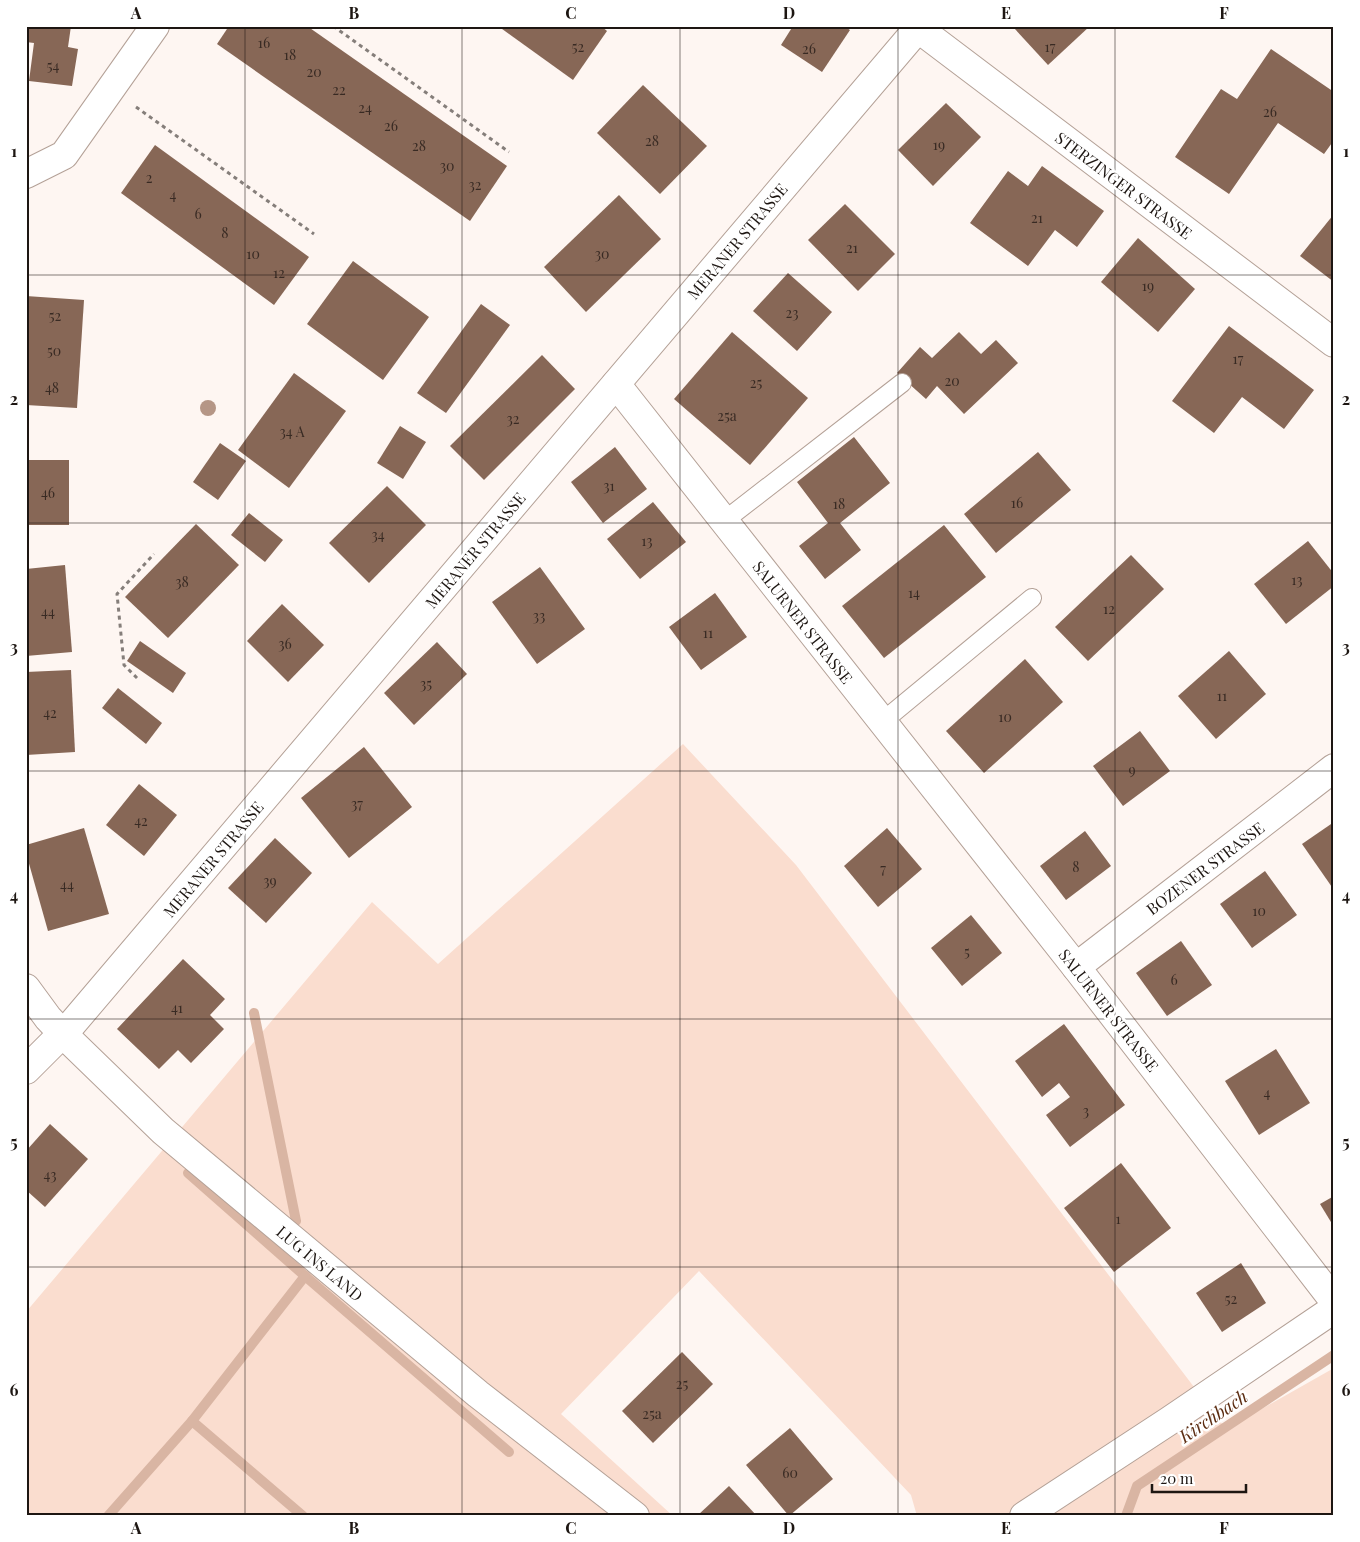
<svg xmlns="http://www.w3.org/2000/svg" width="1360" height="1542" font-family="'Playfair Display',serif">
	<rect width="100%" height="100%" fill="#fef6f2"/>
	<polygon fill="#faddcf" points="683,744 796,865 1226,1429 1334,1368 1334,1516 917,1516 911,1495 699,1271 561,1414 673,1516 26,1516 26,1312 372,902 438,964"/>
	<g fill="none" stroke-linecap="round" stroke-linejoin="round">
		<g stroke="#d9b5a3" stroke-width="10">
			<polyline points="254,1013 296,1221"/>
			<polyline points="188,1173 305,1276 509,1452"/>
			<polyline points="192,1421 303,1516"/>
			<polyline points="108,1516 192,1421 305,1276"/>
			<polyline points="1126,1516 1137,1486 1334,1355"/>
		</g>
	</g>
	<g fill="#876756">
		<polygon points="26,26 71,26 68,47 78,49 72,86 29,81 34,43 26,42"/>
		<polygon points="229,26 307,26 507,166 470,221 217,44"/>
		<polygon points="498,26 601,26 607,31 573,80"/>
		<polygon points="793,26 844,26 850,30 822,72 781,45"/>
		<polygon points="1016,26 1090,26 1048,65 1014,28"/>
		<polygon points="1271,49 1334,92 1334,140 1324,154 1278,123 1229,194 1175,157 1221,89 1237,99"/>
		<polygon points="643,85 707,146 660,194 597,133"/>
		<polygon points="946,103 981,137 933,186 898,150"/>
		<polygon points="155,145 309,257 274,305 121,193"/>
		<polygon points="1042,166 1104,211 1077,247 1055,230 1028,266 970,223 1008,171 1028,186"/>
		<polygon points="619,195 661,239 586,312 544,267"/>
		<polygon points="845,204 895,254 858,291 808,240"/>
		<polygon points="1334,214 1334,282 1300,256"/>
		<polygon points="1138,238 1195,289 1158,332 1101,282"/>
		<polygon points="353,261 429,317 383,380 307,324"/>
		<polygon points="788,273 832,312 797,351 753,311"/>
		<polygon points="26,296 84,300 77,408 26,405"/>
		<polygon points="481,304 510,325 446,413 417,393"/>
		<polygon points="1229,326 1314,390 1284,429 1242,397 1214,433 1172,401"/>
		<polygon points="732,332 808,398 750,465 674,399"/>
		<polygon points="959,332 981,354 996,340 1018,363 964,414 937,386 926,399 897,373 920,347 932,358"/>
		<polygon points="542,355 575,389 484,480 450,446"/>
		<polygon points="294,373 346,411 289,488 238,450"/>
		<polygon points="400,426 426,442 403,479 377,463"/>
		<polygon points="854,437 890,483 840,523 861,550 825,579 799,546 828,523 797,482"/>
		<polygon points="220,443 246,461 218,500 193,482"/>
		<polygon points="615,447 647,489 603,523 571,482"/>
		<polygon points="1038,452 1071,490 996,553 964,514"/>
		<rect x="26" y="460" width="43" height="65"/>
		<polygon points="387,486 426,525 369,583 329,543"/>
		<polygon points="653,502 686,542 640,579 607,539"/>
		<polygon points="249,513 283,540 265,562 231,535"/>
		<polygon points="196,524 239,565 168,638 125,597"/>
		<polygon points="944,525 986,577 884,658 842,606"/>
		<polygon points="1308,541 1334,574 1334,586 1286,624 1254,584"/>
		<polygon points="1131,555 1164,589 1088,661 1055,627"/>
		<polygon points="65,565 72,652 26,656 26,569"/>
		<polygon points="540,567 585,629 537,664 492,602"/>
		<polygon points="715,593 747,637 701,670 669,627"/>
		<polygon points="282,604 324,645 288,682 247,641"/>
		<polygon points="140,641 186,673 173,693 127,661"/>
		<polygon points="437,642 467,674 414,725 384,693"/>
		<polygon points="1229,651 1266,694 1216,739 1178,696"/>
		<polygon points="1025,659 1063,702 984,773 946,731"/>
		<polygon points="71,670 75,752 26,755 26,672"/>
		<polygon points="118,688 162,723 146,744 102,708"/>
		<polygon points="1140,731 1170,771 1123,806 1093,766"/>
		<polygon points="364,747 412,807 349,858 301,798"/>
		<polygon points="139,784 177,815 144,856 106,825"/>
		<polygon points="1334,822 1334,890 1302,844"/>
		<polygon points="84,828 109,914 48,931 26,853 26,845"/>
		<polygon points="887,828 922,869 878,907 844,866"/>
		<polygon points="1085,831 1111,866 1066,900 1040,866"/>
		<polygon points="275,838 312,873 266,923 228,888"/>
		<polygon points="1265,871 1297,915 1252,948 1220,904"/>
		<polygon points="971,915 1002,953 962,986 931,948"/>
		<polygon points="1181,941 1212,985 1167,1016 1136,973"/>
		<polygon points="183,959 225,999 210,1015 224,1029 191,1063 178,1050 159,1069 117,1029"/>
		<polygon points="1064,1024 1125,1105 1070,1147 1046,1115 1070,1097 1059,1083 1042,1097 1015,1061"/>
		<polygon points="1276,1049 1310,1103 1259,1135 1225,1081"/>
		<polygon points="50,1124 88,1159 45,1207 26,1190 26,1151"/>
		<polygon points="1121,1163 1171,1228 1114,1272 1064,1208"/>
		<polygon points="1334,1196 1334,1227 1320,1204"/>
		<polygon points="1241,1263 1266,1303 1222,1332 1196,1293"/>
		<polygon points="682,1352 713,1384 653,1443 622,1411"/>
		<polygon points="790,1428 833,1479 789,1516 746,1465"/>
		<polygon points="729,1486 757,1516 697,1516"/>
	</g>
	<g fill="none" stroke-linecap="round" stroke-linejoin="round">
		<g stroke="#b4a197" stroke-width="20">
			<g id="service">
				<polyline points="724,521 902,383"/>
				<polyline points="882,722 1032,598"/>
			</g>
		</g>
		<g stroke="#b4a197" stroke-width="30">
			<g id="minor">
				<polyline points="915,26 1334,343"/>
				<polyline points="26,174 64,155 155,26"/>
				<polyline points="616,384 1076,967 1334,1301"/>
				<polyline points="1076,967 1334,768"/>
				<polyline points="26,988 48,1018 63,1034 163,1131 478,1394 635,1516"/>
				<polyline points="26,1070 72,1024 920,26"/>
				<polyline points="1024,1516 1169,1421 1334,1309"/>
			</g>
		</g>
		<g stroke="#857e7a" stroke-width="3" stroke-dasharray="4 4" stroke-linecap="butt">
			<polyline points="333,26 509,152"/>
			<polyline points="136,107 314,234"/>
			<polyline points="137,678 124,665 117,594 154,554"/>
		</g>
		<use href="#service" stroke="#fff" stroke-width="18"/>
		<use href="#minor" stroke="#fff" stroke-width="28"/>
	</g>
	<circle fill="#b59686" cx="208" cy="408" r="8"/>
	<path fill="none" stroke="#1d1612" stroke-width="1" stroke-opacity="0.55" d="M245,26V1516M462,26V1516M680,26V1516M898,26V1516M1115,26V1516M26,275H1334M26,523H1334M26,771H1334M26,1019H1334M26,1267H1334"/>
	<g text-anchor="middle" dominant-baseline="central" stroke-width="5" stroke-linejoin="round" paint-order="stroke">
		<g font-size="14" fill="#382a23">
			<text x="264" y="42">16</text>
			<text x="578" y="46">52</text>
			<text x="1050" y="46">17</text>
			<text x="809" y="48">26</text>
			<text x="290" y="54">18</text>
			<text x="53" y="65">54</text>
			<text x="314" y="71">20</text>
			<text x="339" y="89">22</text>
			<text x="365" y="107">24</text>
			<text x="1270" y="111">26</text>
			<text x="391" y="125">26</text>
			<text x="652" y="140">28</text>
			<text x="939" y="144">19</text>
			<text x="419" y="145">28</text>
			<text x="447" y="165">30</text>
			<text x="149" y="177">2</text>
			<text x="475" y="184">32</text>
			<text x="173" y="194">4</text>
			<text x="198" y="213">6</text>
			<text x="1037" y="217">21</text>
			<text x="225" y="232">8</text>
			<text x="852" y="247">21</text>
			<text x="253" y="253">10</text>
			<text x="602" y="253">30</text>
			<text x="279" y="272">12</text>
			<text x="1148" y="285">19</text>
			<text x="792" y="312">23</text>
			<text x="55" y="315">52</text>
			<text x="54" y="350">50</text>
			<text x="1238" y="358">17</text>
			<text x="952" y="380">20</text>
			<text x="756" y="382">25</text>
			<text x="52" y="387">48</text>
			<text x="727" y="415">25a</text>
			<text x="513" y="418">32</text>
			<text x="292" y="431">34 A</text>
			<text x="609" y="485">31</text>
			<text x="48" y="492">46</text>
			<text x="1017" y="502">16</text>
			<text x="839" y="503">18</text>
			<text x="378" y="534">34</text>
			<text x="647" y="540">13</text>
			<text x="1297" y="579">13</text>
			<text x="182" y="581">38</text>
			<text x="914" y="592">14</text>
			<text x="1109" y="608">12</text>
			<text x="48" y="611">44</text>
			<text x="539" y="615">33</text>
			<text x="708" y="632">11</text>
			<text x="285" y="643">36</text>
			<text x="426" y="683">35</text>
			<text x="1222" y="695">11</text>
			<text x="50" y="712">42</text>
			<text x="1005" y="716">10</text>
			<text x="1132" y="769">9</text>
			<text x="357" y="803">37</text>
			<text x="141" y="820">42</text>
			<text x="1076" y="866">8</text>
			<text x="883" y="868">7</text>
			<text x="270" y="880">39</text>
			<text x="67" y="884">44</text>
			<text x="1259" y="910">10</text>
			<text x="967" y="951">5</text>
			<text x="1174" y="979">6</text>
			<text x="177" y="1007">41</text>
			<text x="1267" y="1092">4</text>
			<text x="1086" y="1110">3</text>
			<text x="50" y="1174">43</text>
			<text x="1118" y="1218">1</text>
			<text x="1231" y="1298">52</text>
			<text x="682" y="1383">25</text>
			<text x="652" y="1413">25a</text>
			<text x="790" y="1472">60</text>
		</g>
		<g font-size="16" fill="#1d1612" stroke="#fff">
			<text transform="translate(1124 185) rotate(37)">STERZINGER STRASSE</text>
			<text transform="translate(737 241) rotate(-50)">MERANER STRASSE</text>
			<text transform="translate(475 550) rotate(-50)">MERANER STRASSE</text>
			<text transform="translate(803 622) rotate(52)">SALURNER STRASSE</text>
			<text transform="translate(213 859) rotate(-50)">MERANER STRASSE</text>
			<text transform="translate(1205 868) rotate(-37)">BOZENER STRASSE</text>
			<text transform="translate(1109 1010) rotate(52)">SALURNER STRASSE</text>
			<text transform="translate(320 1263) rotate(40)">LUG INS LAND</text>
		</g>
		<g font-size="18" font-style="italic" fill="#5c2d12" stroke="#fff">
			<text transform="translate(1213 1416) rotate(-34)">Kirchbach</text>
		</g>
	</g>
	<rect width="1360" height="1542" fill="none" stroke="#ffffff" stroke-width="55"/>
	<path d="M1152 1484v8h94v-8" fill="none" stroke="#1d1612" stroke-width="2.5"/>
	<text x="1160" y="1484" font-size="15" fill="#1d1612" stroke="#ffffff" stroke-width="4" paint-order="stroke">20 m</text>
	<rect x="28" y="28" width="1304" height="1486" fill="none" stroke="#1d1612" stroke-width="2"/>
	<g font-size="16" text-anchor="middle" font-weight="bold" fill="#1d1612">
		<text x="136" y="19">A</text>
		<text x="354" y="19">B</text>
		<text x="571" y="19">C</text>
		<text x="789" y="19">D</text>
		<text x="1006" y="19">E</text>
		<text x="1224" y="19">F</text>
		<text x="14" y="157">1</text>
		<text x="1346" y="157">1</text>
		<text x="14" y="405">2</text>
		<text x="1346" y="405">2</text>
		<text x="14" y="653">3</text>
		<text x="1346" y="653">3</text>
		<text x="14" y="901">4</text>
		<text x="1346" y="901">4</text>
		<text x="14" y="1148">5</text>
		<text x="1346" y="1148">5</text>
		<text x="14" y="1396">6</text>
		<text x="1346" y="1396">6</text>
		<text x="136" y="1534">A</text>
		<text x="354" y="1534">B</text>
		<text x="571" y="1534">C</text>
		<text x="789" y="1534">D</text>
		<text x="1006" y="1534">E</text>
		<text x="1224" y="1534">F</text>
	</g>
</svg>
